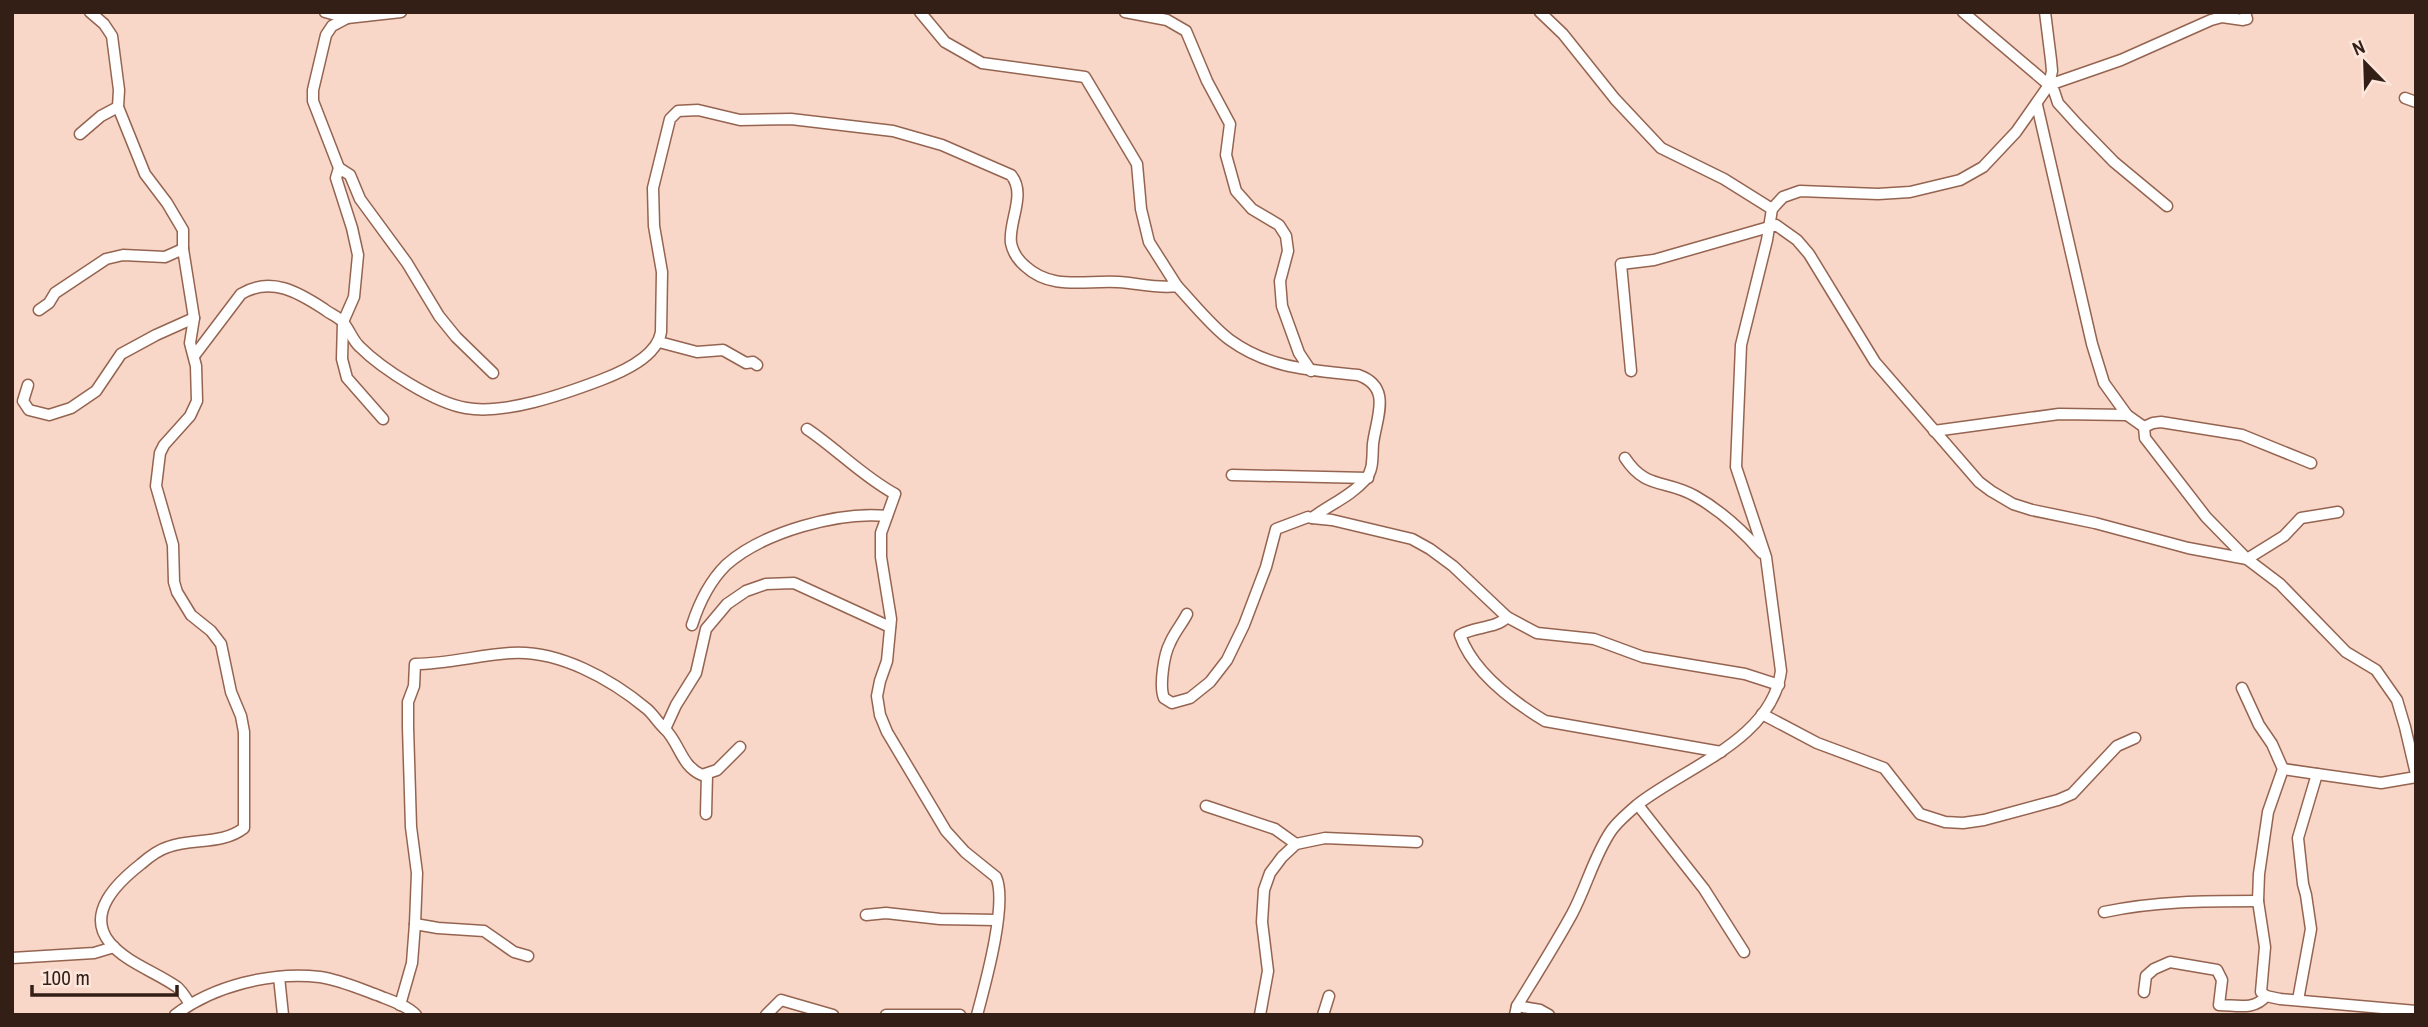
<svg xmlns="http://www.w3.org/2000/svg" width="2428" height="1027" font-family="'Archivo Narrow',sans-serif">
	<rect width="100%" height="100%" fill="#f8d6c8"/>
	<g fill="none" stroke-linecap="round" stroke-linejoin="round">
		<g stroke="#956450" stroke-width="13">
			<g id="street">
				<path d="M90,12L104,24L112,36L119,90L118,107L145,174L167,203L183,230V249L194,318L190,343L196,366L197,401L190,416L164,445L160,453L156,486L173,545L174,582L177,592L191,615L211,631L221,644L231,692L241,716L244,732V828C222,845 193,838 168,847C158,850 149,857 141,864C118,882 85,913 110,943C127,963 156,972 177,987C182,991 186,998 190,1004"/>
				<polyline points="325,12 347,18 348,16"/>
				<polyline points="920,12 945,42 982,63 1085,77 1137,164 1141,209 1149,242 1177,286"/>
				<polyline points="1125,12 1167,20 1186,31 1207,81 1230,124 1226,155 1236,191 1252,209 1279,225 1286,236 1288,251 1280,281 1282,306 1299,353 1311,371"/>
				<polyline points="1540,12 1563,34 1615,99 1661,148 1724,179 1772,209"/>
				<polyline points="1963,12 2049,85 2121,60 2211,20 2222,17 2243,20 2247,19 2245,12"/>
				<polyline points="2049,85 2054,91 2058,103 2077,124 2114,162 2167,206"/>
				<polyline points="2405,98 2416,102"/>
				<polyline points="2037,105 2092,344 2104,383 2127,415 2144,427"/>
				<polyline points="80,134 101,116 118,107"/>
				<polyline points="339,168 350,175 360,199 407,263 439,316 456,337 493,373"/>
				<polyline points="39,310 49,303 55,293 106,259 123,255 165,257 183,249"/>
				<polyline points="659,342 697,352 723,350 746,363 753,362 757,365"/>
				<path d="M194,356L241,294C271,276 298,292 324,309C329,313 336,316 342,321C349,328 352,340 360,347C382,369 435,403 466,408C505,415 564,394 601,380C622,372 657,357 661,332L662,272L654,226L653,188L670,119L678,111L698,110L740,120L791,119L893,131L942,145L1011,175C1027,194 1008,222 1011,243C1013,253 1018,260 1025,266C1052,291 1085,280 1118,282C1138,283 1157,289 1177,286C1193,303 1212,327 1230,340C1270,369 1312,370 1358,375C1393,387 1376,418 1373,444C1372,457 1374,470 1365,480C1351,496 1329,505 1312,518L1332,520L1412,539L1430,549L1453,566L1507,617L1537,633L1594,639L1643,657L1745,674L1779,685"/>
				<polyline points="1631,371 1621,264 1654,260 1776,225 1797,240 1809,254 1875,362 1979,482 1991,491 2013,504 2032,510 2095,523 2188,548 2247,559 2284,536 2301,518 2338,512"/>
				<polyline points="28,385 23,401 29,410 49,415 71,408 96,391 121,354 156,335 194,318"/>
				<polyline points="383,419 347,378 342,359 343,322 354,297 358,255 352,228 336,178 339,168 313,101 313,90 326,35 332,26 347,18 401,12"/>
				<polyline points="2144,427 2145,438 2206,517 2247,559 2280,584 2346,652 2376,670 2397,700 2405,727 2416,774"/>
				<polyline points="2144,427 2153,423 2161,422 2242,435 2311,463"/>
				<path d="M807,429C837,449 862,476 895,494L881,533V557L891,619L887,661L880,681L877,696L880,715L887,732L946,831L965,852L996,877C1008,903 985,985 977,1015"/>
				<polyline points="1934,431 2059,414 2127,415"/>
				<path d="M1625,458C1646,490 1665,479 1695,496C1720,510 1743,531 1762,553"/>
				<polyline points="1232,475 1368,478"/>
				<path d="M1187,614C1182,624 1174,633 1170,643C1164,654 1159,686 1164,698L1172,703L1190,698L1210,682L1227,660L1244,625L1266,567L1276,529L1308,517L1312,518"/>
				<path d="M1507,617C1496,629 1475,626 1460,635C1473,672 1512,701 1545,721L1721,752"/>
				<path d="M692,625C699,603 709,582 726,565C763,532 839,511 887,516"/>
				<polyline points="2242,688 2259,725 2272,744 2283,769 2268,812 2259,874 2258,901 2265,947 2261,992 2266,996 2280,999 2416,1011"/>
				<polyline points="1762,714 1817,743 1884,768 1920,814 1945,822 1963,823 1984,820 2058,800 2072,794 2117,746 2135,738"/>
				<path d="M665,729C680,744 681,766 702,775L717,770L740,747"/>
				<polyline points="2283,769 2317,774 2298,838 2303,884 2306,895 2311,929 2298,1000"/>
				<polyline points="2317,774 2381,783 2416,777"/>
				<polyline points="1638,805 1704,889 1744,952"/>
				<polyline points="1206,806 1275,829 1296,844"/>
				<polyline points="706,814 707,774"/>
				<path d="M2104,912C2156,901 2206,901 2258,901"/>
				<polyline points="866,915 886,913 940,919 996,920"/>
				<polyline points="415,924 438,928 484,931 514,952 528,956"/>
				<polyline points="12,958 94,953 114,947"/>
				<polyline points="279,977 283,1015"/>
				<path d="M2144,992L2146,976L2154,969L2170,962L2217,970L2222,980L2219,1005C2236,1005 2254,1011 2266,996"/>
				<path d="M400,1005L412,963L415,924L417,873L411,827L408,727V702L414,686L415,664C447,664 479,655 511,653C559,650 611,679 647,709C654,715 658,723 665,729L676,705L696,673L706,629L727,604L746,591L766,584L794,583L890,627"/>
				<polyline points="1517,1006 1540,1010 1549,1015"/>
				<path d="M175,1015C213,986 272,971 320,977C340,980 358,988 377,995C389,1000 407,1005 416,1015"/>
				<polyline points="766,1015 781,1000 833,1015"/>
				<polyline points="886,1015 960,1015"/>
				<polyline points="1260,1015 1268,971 1262,922 1264,890 1270,873 1282,857 1296,844 1325,838 1417,842"/>
				<polyline points="1323,1015 1329,996"/>
				<path d="M1515,1015L1517,1006C1536,975 1555,945 1572,914C1586,888 1594,856 1611,831C1617,822 1629,812 1637,805C1685,767 1772,740 1781,671L1766,557L1736,467L1741,345L1767,240L1772,209L1783,197L1800,191L1878,194L1910,192L1960,180L1983,167L2016,132L2049,85L2052,71L2051,60L2045,12"/>
			</g>
		</g>
		<use href="#street" stroke="#fff" stroke-width="10"/>
	</g>
	<rect width="2428" height="1027" fill="none" stroke="#331f16" stroke-width="28"/>
	<g transform="translate(2365 63) rotate(337)" stroke="#fde6dc" stroke-width="5" paint-order="stroke">
	<path d="M0-5L12 26L0 18L-12 26Z" fill="#331f16"/>
	<text y="-10" font-size="19" font-weight="bold" text-anchor="middle" fill="#331f16">N</text>
	</g>
	<path d="M32 985v10h145v-10" fill="none" stroke="#331f16" stroke-width="3.5"/>
	<text x="42" y="985" font-size="21" fill="#331f16" stroke="#fde6dc" stroke-width="5" paint-order="stroke">100 m</text>
</svg>
